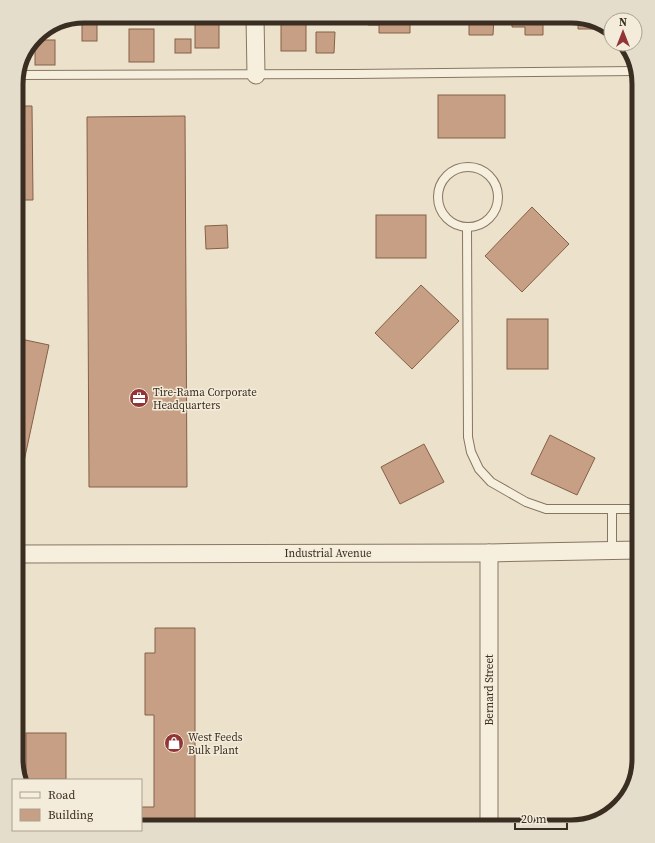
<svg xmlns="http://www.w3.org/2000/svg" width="655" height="843" font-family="'Source Serif 4',serif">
	<rect width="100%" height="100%" fill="#ece2cb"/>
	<g fill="#c79f84" stroke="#856048">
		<polygon points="89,16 122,16 123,21 89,21"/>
		<rect x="139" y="16" width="35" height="8"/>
		<rect x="195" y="16" width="24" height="32"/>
		<rect x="281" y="16" width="25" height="35"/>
		<rect x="320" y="16" width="40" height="7"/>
		<polygon points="368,16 410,16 410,33 379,33 379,25 368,25"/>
		<rect x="416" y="16" width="36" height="6"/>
		<polygon points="469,16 506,16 506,18 494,18 493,35 469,35"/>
		<polygon points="512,16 543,16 543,35 525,35 525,27 512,27"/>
		<polygon points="560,16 575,16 601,24 601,29 578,29 578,22 560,22"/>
		<rect x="82" y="23" width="15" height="18"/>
		<rect x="129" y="29" width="25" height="33"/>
		<polygon points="316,32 335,32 334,53 316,53"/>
		<rect x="175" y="39" width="16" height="14"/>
		<rect x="35" y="40" width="20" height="25"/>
		<rect x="438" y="95" width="67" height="43"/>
		<polygon points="16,106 32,106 33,200 16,200"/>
		<polygon points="185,116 187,487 89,487 87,117"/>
		<polygon points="532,207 569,244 522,292 485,256"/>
		<rect x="376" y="215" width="50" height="43"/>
		<polygon points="227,225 228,248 206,249 205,226"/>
		<polygon points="421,285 459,321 412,369 375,333"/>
		<rect x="507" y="319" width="41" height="50"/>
		<polygon points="16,338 49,345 23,466 16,465"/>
		<polygon points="550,435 595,458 577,495 531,474"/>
		<polygon points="424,444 444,482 400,504 381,467"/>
		<polygon points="155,628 195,628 195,827 141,827 141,807 154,807 154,715 145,715 145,653 155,653"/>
		<rect x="26" y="733" width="40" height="46"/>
	</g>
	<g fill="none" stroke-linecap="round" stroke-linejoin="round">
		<g stroke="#887560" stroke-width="10">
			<g id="service">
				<polyline points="17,75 354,74 635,71"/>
				<circle cx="468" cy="197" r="30"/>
				<polyline points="467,227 468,437 471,452 479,469 491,482 526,502 546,509 612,509 612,550"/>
				<polyline points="612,509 639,509"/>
			</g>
		</g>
		<g stroke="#887560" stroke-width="19">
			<g id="minor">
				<polyline points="255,16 256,75"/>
				<polyline points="489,553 489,827"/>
				<polyline points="16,554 489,553 639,550"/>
			</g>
		</g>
		<use href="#service" stroke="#f7efde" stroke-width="8"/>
		<use href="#minor" stroke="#f7efde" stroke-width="17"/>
	</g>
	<defs>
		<g id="office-disc" transform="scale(1)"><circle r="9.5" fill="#923536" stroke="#f4ecda"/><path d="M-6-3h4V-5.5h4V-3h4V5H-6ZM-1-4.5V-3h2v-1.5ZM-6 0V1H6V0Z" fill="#fff"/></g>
		<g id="shop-disc" transform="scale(1)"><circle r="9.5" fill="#923536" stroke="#f4ecda"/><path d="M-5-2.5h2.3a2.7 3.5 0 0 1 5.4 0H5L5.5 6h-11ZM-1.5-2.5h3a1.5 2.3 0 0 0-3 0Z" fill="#fff"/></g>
	</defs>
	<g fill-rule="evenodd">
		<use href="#office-disc" x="139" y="398"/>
		<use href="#shop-disc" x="174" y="743"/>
	</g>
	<g text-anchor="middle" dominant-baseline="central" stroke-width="3" stroke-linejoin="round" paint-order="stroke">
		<g font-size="11" fill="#3a2d22" stroke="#f4ecda" text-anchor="start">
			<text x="153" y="392">Tire-Rama Corporate<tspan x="153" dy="13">Headquarters</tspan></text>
			<text x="188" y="737">West Feeds<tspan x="188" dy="13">Bulk Plant</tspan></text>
		</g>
		<g font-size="11" fill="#3a2d22" stroke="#f4ecda">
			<text x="328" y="553">Industrial Avenue</text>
			<text transform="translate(489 690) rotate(-90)">Bernard Street</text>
		</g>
	</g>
	<path d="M0 0H655V843H0ZM84 23H571A61 61 0 0 1 632 84V759A61 61 0 0 1 571 820H84A61 61 0 0 1 23 759V84A61 61 0 0 1 84 23Z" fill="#e5ddcb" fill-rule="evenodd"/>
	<path fill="none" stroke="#3a2d22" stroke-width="5" d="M84 23H571A61 61 0 0 1 632 84V759A61 61 0 0 1 571 820H84A61 61 0 0 1 23 759V84A61 61 0 0 1 84 23Z"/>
	<rect x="12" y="779" width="130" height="52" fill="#f4ecda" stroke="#aaa090"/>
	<rect x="20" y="792" width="20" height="6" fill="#f7efde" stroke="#aaa090"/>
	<text x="48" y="799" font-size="12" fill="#3a2d22">Road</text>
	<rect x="20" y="809" width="20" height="12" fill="#c79f84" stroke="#aaa090"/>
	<text x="48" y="819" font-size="12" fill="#3a2d22">Building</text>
	<g transform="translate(623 32)"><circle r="19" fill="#f4ecda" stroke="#aaa090"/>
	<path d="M0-3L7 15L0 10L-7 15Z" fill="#923536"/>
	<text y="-6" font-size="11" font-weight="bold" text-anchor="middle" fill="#3a2d22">N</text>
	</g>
	<path d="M515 823v6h52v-6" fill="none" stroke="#3a2d22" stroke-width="2"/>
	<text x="521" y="823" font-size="12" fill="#3a2d22" stroke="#f4ecda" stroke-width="3" paint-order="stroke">20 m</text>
</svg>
